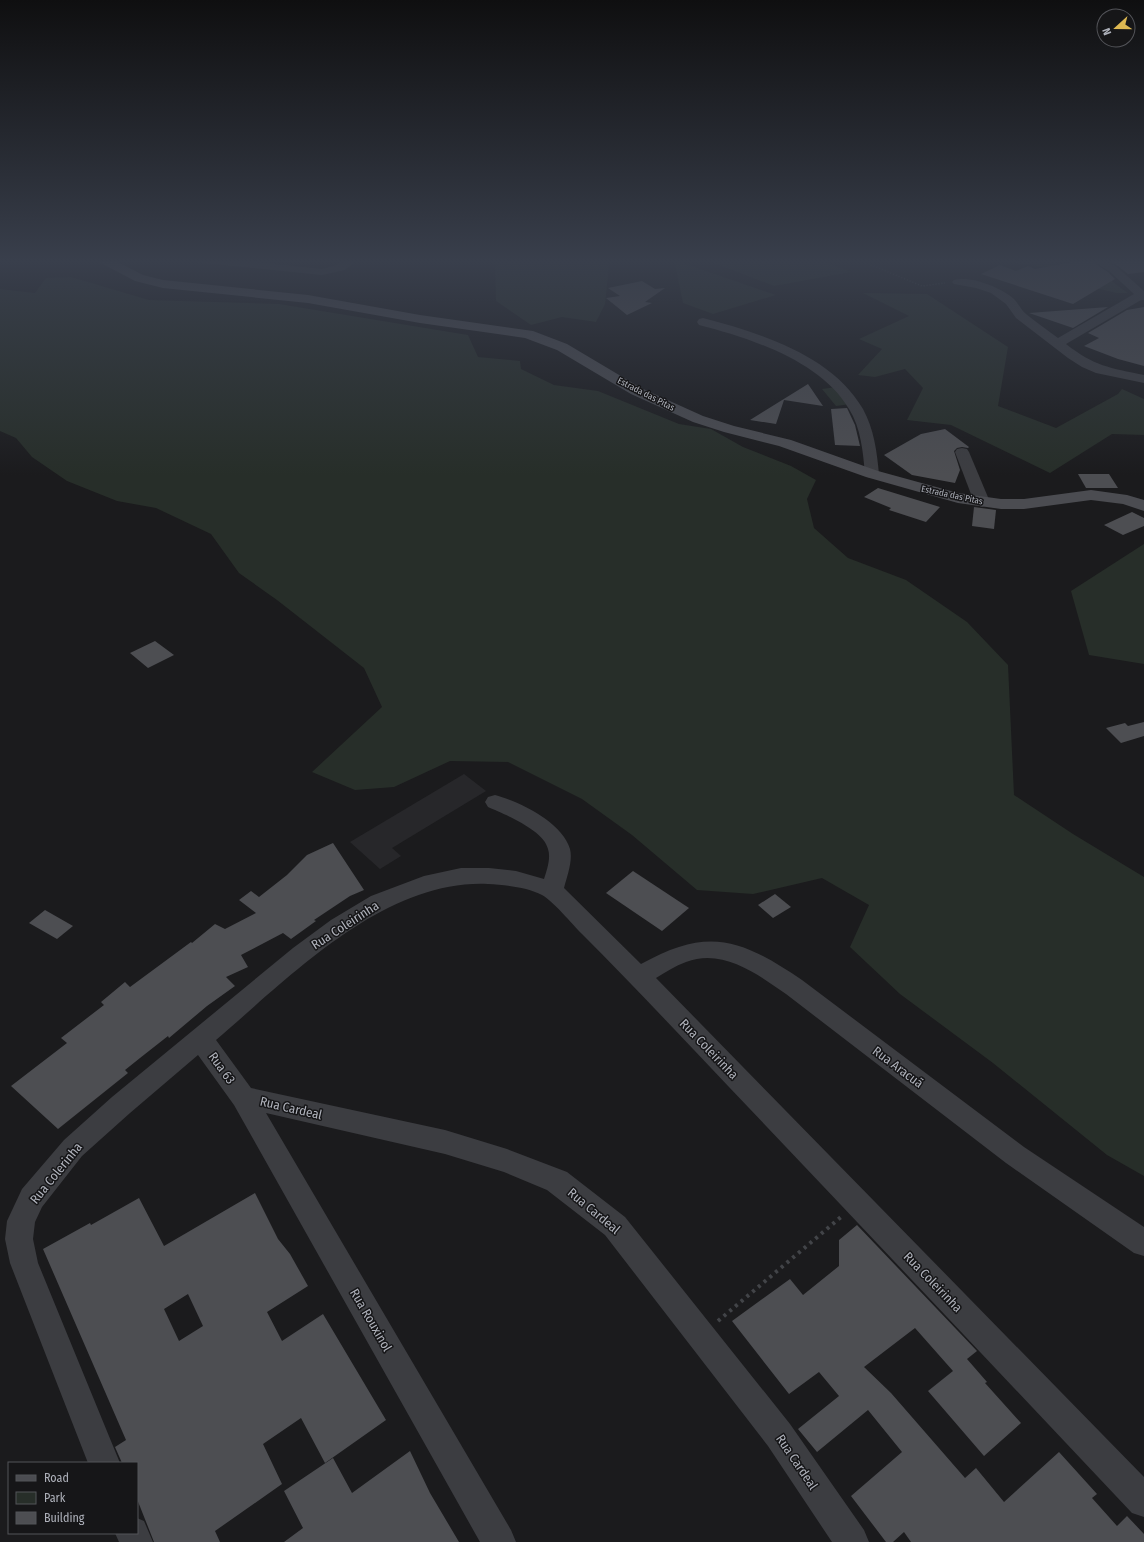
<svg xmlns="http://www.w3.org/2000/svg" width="1144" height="1542" font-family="'Fira Sans Condensed',sans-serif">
	<rect width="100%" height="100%" fill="#1b1b1d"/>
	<polygon fill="#27272a" points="464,774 486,791 392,848 401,856 380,869 350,842"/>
	<g fill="#272e29">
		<polygon points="495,259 605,259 609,266 605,304 596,322 562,317 531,325 496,301"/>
		<polygon points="704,259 817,259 851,272 774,286"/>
		<polygon points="1007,259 1060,259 1050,268 1008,262"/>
		<polygon points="674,260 776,295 713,314 683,303"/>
		<polygon points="71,277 149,300 279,304 468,335 478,357 520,361 521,369 554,385 598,391 679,424 711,429 743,447 791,466 816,480 807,499 814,528 848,558 906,580 967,622 1008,665 1014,795 1073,834 1144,877 1144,1176 1107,1155 993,1063 900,994 850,947 869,905 822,878 753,894 697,890 632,835 582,799 508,762 450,761 394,787 355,790 312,772 382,707 364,668 277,600 239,573 211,534 156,508 117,501 67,481 32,457 16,438 0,431 0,289 35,293 46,278"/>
		<polygon points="1055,279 1111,280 1114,283 1128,293 1117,293"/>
		<polygon points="863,293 927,294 1008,347 998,406 1056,428 1118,394 1122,389 1144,399 1144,435 1112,434 1050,473 951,425 907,420 923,388 905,369 875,377 858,375 882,349 859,339 909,316"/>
		<polygon points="836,387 851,404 836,406 822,389"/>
		<polygon points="1144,544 1144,664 1089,655 1071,591"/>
	</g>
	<g fill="#4d4e52" fill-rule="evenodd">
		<polygon points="1088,259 1108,272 1115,279 1073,304 981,274 1000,265 1016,271 1028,266 1035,269"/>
		<polygon points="1105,259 1144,259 1144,272 1128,274 1118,266"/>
		<polygon points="642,281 655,289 665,288 645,302 652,303 627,315 606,298 620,296 608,288"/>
		<polygon points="1108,307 1073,328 1029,313"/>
		<polygon points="1144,307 1144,366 1118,359 1084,346 1099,338 1088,333 1127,310"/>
		<polygon points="808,384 823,406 784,400 776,424 750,420"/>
		<polygon points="847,408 855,425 860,446 835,445 831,409"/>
		<polygon points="945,429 969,447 968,448 962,447 957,448 954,451 960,470 955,483 912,475 884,455 921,434"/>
		<polygon points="1078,474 1109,474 1118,488 1086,488"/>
		<polygon points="878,488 940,507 926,522 889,510 891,508 864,497"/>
		<polygon points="974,507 996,510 994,529 972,526"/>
		<polygon points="1132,512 1144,518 1144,526 1123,535 1104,525"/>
		<polygon points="155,641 174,655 148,668 130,653"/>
		<polygon points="1144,722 1144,736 1121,743 1106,728 1125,723 1128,726"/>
		<polygon points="333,843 364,890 350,896 314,920 316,921 291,939 283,933 241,955 248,967 226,977 235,986 207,1006 169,1038 168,1036 140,1058 125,1070 128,1073 58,1129 11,1086 67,1043 61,1038 104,1005 101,1002 125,982 130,987 191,942 192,943 215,924 225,929 256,913 239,900 251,891 259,897 287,875 307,855"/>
		<polygon points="633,871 689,908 662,931 606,893"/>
		<polygon points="775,894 791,907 773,918 758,905"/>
		<polygon points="45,910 73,926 57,939 29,923"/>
		<path d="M255,1193L278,1239L290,1254L308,1286L267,1312L282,1341L323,1314L386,1420L325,1463L301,1418L263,1444L282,1484L215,1531L220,1542H154L137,1499V1463H122L115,1447L126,1440L43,1249L90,1223L91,1225L139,1198L164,1246ZM188,1294L203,1326L179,1341L164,1309Z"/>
		<polygon points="857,1225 977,1351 967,1359 987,1382 985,1383 1021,1423 984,1456 928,1391 953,1371 915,1328 864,1367 891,1393 965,1478 976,1468 1004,1502 1059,1452 1097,1494 1092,1498 1117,1526 1127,1516 1144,1534 1144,1542 911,1542 904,1532 893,1542 886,1542 851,1496 902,1452 868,1410 817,1452 798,1429 839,1396 819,1372 789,1394 732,1321 790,1279 803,1295 839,1266 839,1240"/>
		<polygon points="410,1451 430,1493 459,1542 284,1542 303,1528 284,1491 333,1458 352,1493"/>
	</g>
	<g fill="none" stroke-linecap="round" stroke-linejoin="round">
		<polyline stroke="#424448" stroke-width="1.5" stroke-dasharray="1 2" stroke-linecap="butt" points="857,259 922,286 945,283"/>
		<polyline stroke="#424448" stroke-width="4" stroke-dasharray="3 4.5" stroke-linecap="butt" points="718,1321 841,1217"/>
		<g fill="#3c3d41" fill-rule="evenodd">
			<polygon points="189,259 227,259 322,269 337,265 346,259 358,259 345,270 322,275 194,262"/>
			<path d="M1089,259H1102L1117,267L1144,291V300H1141L1066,344C1094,366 1110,368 1144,375V383L1096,373L1082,367L1068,358L1016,318L1006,304L991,293L976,288L954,284L952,282L954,280C971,275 1002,288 1014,299C1019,304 1021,310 1026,314C1036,322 1047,330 1058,338L1134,294L1109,271Z"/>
			<path d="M703,318C760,333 832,355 863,409C874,429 877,452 879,474L877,477L872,478L867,477L865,474C863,452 861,428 849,409C821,361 750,338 699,325L697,322L699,319Z"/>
			<polygon points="962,448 967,449 969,452 990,502 987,505 982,507 977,505 974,502 955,452 957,449"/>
			<path d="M495,795C520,802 562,822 570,849C573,861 567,876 564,888L641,964C709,926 741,939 802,980L1024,1147L1144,1227V1256L1134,1253L1006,1163L786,994C757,974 723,948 686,962C675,966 666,972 656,978L1144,1477V1517L1132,1513C986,1358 840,1204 694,1050C657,1011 620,972 582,934C572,924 553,901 542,895C527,887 505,885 488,884C384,879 290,977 216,1040L251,1088L445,1130L507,1149L567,1172L625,1217L790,1424L864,1530L869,1542H832L768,1446L605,1235L547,1190L504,1172L445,1154L266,1113L511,1530L516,1542H480L234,1105L198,1055L130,1113L82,1156L42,1207L35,1222L33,1239L38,1263L120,1463H88L10,1263L5,1239L7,1221L22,1189L64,1140L112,1097L293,948L331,920L371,896L424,876L461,868H489L516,871L544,879C547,870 551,858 548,849C544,830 504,814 488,807L485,802L488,797Z"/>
			<polygon points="137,1518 144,1521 153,1542 119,1542 115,1533 137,1533"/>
		</g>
		<polygon fill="#4b4c51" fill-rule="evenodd" points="97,259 112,259 143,275 163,280 308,295 420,315 533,331 567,344 641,388 703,416 734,426 791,440 878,471 958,493 1001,499 1024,499 1091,490 1127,495 1144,500 1144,511 1123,504 1091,500 1024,509 1001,509 958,503 866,477 779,446 724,432 693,422 631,394 557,350 525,338 420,323 308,303 163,288 135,281 99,262"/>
	</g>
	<linearGradient id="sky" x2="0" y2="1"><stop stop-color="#0f0f10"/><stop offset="0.55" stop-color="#393f4c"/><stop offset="1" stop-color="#393f4c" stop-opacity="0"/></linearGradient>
	<rect width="1144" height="475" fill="url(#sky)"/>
	<g text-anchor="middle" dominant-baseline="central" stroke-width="3" stroke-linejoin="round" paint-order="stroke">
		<g font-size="9" fill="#afb2bb" stroke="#161618">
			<text transform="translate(646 394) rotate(27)">Estrada das Pitas</text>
			<text transform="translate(952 495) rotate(12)">Estrada das Pitas</text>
		</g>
		<g font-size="13" fill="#afb2bb" stroke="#161618">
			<text transform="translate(345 925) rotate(-33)">Rua Coleirinha</text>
			<text transform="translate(709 1049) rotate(46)">Rua Coleirinha</text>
			<text transform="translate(898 1067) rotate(37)">Rua Aracuã</text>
			<text transform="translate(222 1068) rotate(54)">Rua 63</text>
			<text transform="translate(291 1108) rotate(13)">Rua Cardeal</text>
			<text transform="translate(56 1173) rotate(-51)">Rua Colerinha</text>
			<text transform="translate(594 1211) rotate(40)">Rua Cardeal</text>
			<text transform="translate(933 1282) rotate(46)">Rua Coleirinha</text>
			<text transform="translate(371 1320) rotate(60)">Rua Rouxinol</text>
			<text transform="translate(797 1462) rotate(56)">Rua Cardeal</text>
		</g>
	</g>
	<rect x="8" y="1462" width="130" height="72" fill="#161618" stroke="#535459"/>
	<rect x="16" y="1475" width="20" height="6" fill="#4b4c51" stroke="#535459"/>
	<text x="44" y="1482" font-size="12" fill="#afb2bb">Road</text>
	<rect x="16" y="1492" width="20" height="12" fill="#272e29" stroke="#535459"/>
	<text x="44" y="1502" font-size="12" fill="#afb2bb">Park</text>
	<rect x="16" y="1512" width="20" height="12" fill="#4d4e52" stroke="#535459"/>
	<text x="44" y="1522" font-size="12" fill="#afb2bb">Building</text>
	<g transform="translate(1116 28) rotate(249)"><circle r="19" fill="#161618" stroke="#535459"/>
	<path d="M0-3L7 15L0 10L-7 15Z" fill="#ddb852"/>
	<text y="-6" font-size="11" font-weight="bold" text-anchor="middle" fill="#afb2bb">N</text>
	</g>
</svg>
